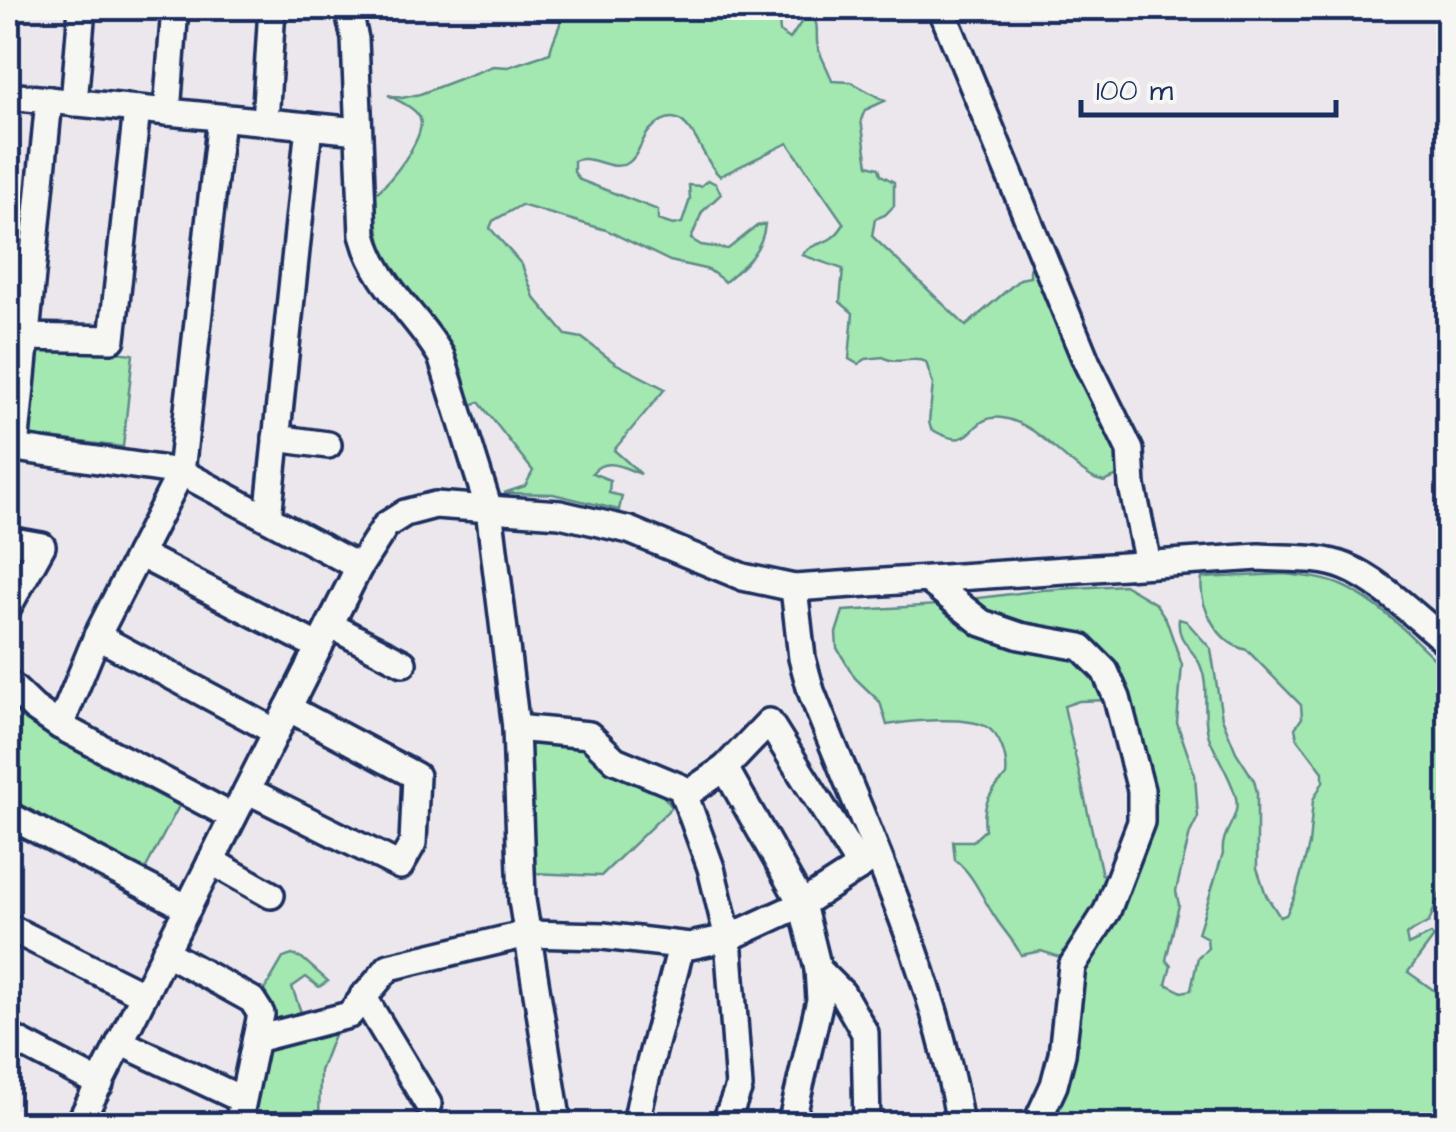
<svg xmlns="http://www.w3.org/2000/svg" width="1456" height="1132" font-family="'Architects Daughter',sans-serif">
	<rect width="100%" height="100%" fill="#ece7ed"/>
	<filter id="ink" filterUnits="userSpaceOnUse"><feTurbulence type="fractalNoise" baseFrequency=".01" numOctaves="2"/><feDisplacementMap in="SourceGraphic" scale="20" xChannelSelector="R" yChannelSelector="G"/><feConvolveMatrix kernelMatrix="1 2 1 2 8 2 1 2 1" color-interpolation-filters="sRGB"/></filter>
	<g filter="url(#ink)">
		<g fill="#a3e7b1" stroke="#5f8b88" stroke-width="2.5">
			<path d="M563,8H778L780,32L790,39L804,18L815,20C819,30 815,37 818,47C821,58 828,68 832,81L851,82L885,101L865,110L861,120L868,165L879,168L881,175L894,182V206L885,215L875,219L872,236L966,326L1020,279L1030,277V265L1041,263L1100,401L1125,473L1104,482L1095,479C1064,463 1038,423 1002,418C966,413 978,457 931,429L929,422L933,384L926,362C912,355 896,366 883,357L866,359L858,364L849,359L853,313L840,302L843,269L802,255C815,239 830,248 844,224L788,143L720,176C698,158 689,91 650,130C641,139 639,156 628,163C611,173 592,153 574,161V172L580,180L658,210V220L673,225L682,223L690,199L689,185L701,186L708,180L716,184L721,194L702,212L691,239L701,245L728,249L757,226L765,224C763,250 744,266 725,282L709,270L670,261L606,230L521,205L493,221L490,228L522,265L534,297L566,335L582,338L615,363L665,389L614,450L641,474C624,468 605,456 592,473L610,480L609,493L622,496L619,510L553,494L504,493L525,486L533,471L479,402L471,405C465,388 463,367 454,351C411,292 374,274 376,193C389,184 426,137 420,119C417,108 398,101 388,95L402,98L420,94L493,66L508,67L550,53C553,35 563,26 563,8Z"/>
			<polygon points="33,342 133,354 123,447 22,435"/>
			<path d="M1284,574C1305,576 1326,578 1345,587C1384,605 1417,643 1448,672V872L1429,922L1406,935L1408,945L1431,934L1434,937L1408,972L1435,991L1448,974V1124H1044L1073,992L1151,818L1122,687L1063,648L1090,666L1110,700L1079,701L1064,706L1102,875L1113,873L1095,914L1066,959L1041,951L1021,955C1013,939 1002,929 993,914C980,894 974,875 955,860L953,841H973L985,830C982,805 988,794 1006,776C1008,760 1001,734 985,726C964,716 909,721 887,725L880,702L855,678L837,648L836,633L843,611L938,605L963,620L971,599L1042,590L1124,585L1156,604L1166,619L1182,665L1177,723L1195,775L1198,817L1190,833L1176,891L1179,905L1166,960L1171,966L1166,984L1182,992L1191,990L1198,957L1208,948L1207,938L1198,933L1223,853C1220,830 1243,818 1235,794C1229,774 1216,756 1209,737C1201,714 1210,689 1201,667C1194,648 1176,642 1179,619L1186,621L1211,649L1222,718L1236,752L1254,780L1257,793V868L1266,895L1280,917L1286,915L1295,896L1309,845L1313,800L1323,782V772L1297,738L1295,728L1302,718L1301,705L1247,650C1218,644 1198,606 1202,578Z"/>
			<path d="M8,699C57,746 119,774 179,806L142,875L8,802Z"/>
			<polygon points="526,742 589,746 660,792 672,807 601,876 532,873"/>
			<polygon points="292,955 302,958 328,981 319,987 306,977 292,987 302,1015 268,1029 261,996 283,958"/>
			<polygon points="338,1024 320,1071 319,1124 248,1124 264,1046"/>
		</g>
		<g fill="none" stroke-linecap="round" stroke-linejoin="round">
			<g stroke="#1b2f5e" stroke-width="32">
				<g id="minor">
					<path d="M348,8L355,39L363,235C376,285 416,313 441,356L489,509L516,728L522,900L558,1124"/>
					<polyline points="941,8 1087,363 1130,450 1132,486 1148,564"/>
					<polyline points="8,96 358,131"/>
					<polyline points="74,103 82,8"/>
					<polyline points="167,112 175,8"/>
					<polyline points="265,122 272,8"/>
					<polyline points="26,337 112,339 137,109"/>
					<polyline points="276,438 328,445"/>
					<polyline points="8,447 181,472 359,567"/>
					<polyline points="15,448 49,100"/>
					<polyline points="268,518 309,126"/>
					<polyline points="8,540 42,546 8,607"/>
					<polyline points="139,554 319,647"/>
					<polyline points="928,580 982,623 1020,636 1081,647 1105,671 1117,698 1141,790 1141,822 1107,911 1072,966 1062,1054 1054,1085 1036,1124"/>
					<path d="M794,588L802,658L811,691C867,833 935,972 960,1124"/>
					<polyline points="330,625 403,663"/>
					<polyline points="97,636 276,732"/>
					<polyline points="8,683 34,708 60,726 233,817"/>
					<polyline points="60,726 97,636 181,472 221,118"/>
					<polyline points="516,728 589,735 615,760 682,788 711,868 728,938 739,1087 725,1124"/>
					<polyline points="725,768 802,904 870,860"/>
					<polyline points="247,790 400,866 413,843 416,776 288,708"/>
					<polyline points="684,796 725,768 769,722 860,867"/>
					<polyline points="8,815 188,908"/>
					<polyline points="211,861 271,895"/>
					<polyline points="8,927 144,995"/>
					<polyline points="165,952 252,1000 261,1014 238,1124"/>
					<polyline points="818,969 842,993 865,1033 867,1124"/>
					<polyline points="363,996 428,1104"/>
					<polyline points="8,1036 100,1084"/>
					<polyline points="256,1039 349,1015 389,967 527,934 603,936 690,946 728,938 802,904 818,969 820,1000 791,1124"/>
					<polyline points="120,1042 241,1099"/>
					<path d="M79,1124L359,567L386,525L405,513L435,505L560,514L629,530L743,577L794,588L1259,557C1287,559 1320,556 1346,567C1381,581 1419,620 1448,643"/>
					<path d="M636,1124C647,1064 667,1006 681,946"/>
				</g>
			</g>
			<use href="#minor" stroke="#f6f6f2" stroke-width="25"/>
		</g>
	</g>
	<rect width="1456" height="1132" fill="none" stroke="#f6f6f2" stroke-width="40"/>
	<rect x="20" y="20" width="1416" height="1092" fill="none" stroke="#1b2f5e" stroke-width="4" filter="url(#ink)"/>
	<path d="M1081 100v15h255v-15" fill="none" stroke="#1b2f5e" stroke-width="5"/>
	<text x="1096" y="100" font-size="30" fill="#1b2f5e" stroke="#f6f6f2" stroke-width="8" paint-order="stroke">100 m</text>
</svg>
